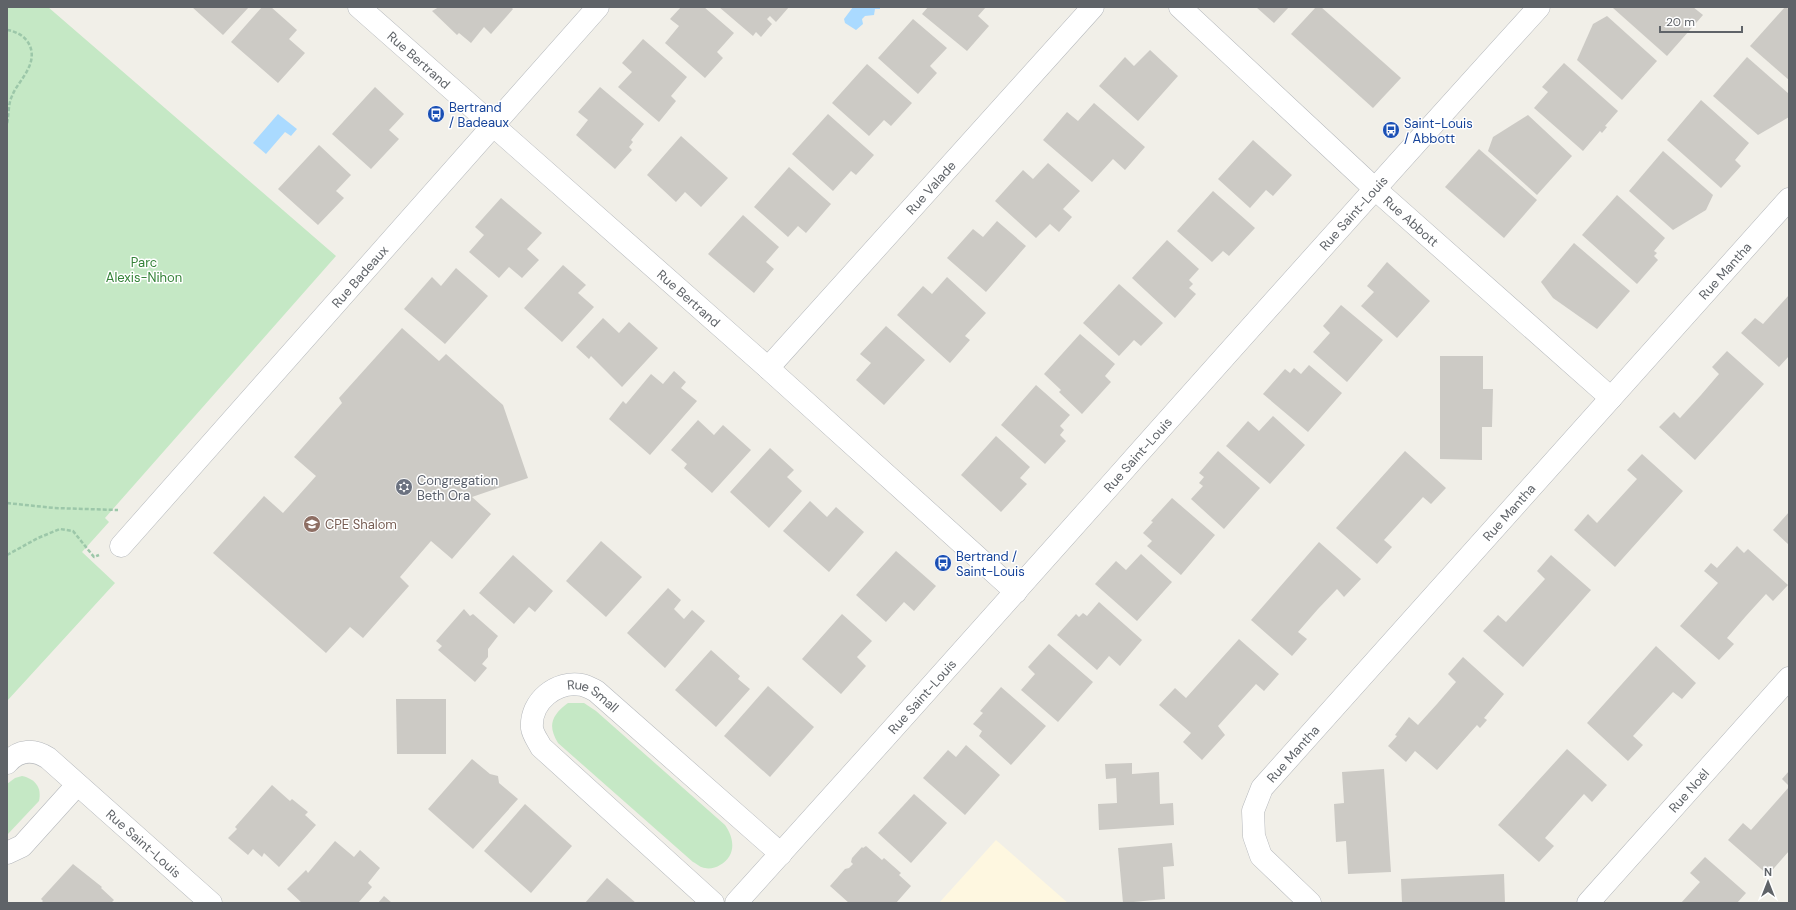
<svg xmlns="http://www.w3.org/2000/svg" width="1796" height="910" font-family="'DM Sans',sans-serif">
	<rect width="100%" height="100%" fill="#f1efe8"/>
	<polygon fill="#fef7e0" points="996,840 1068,903 939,903"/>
	<g fill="#c5e8c5">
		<polygon points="7,7 48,7 336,256 105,518 109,522 82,552 115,583 7,701"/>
		<path d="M568,703H584L596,711L725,825C735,839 736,856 720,865C716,868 709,869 705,868C701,868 697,864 693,862L558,743C547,725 552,715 568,703Z"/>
		<path d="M22,776C35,779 42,787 39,801L7,835V784L15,778Z"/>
	</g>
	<g fill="#aadaff">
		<polygon points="853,7 880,7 880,9 875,9 874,15 865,16 862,19 863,24 856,30 845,23 844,19"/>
		<polygon points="278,114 297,129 291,136 285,132 266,154 253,143"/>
	</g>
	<g fill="#cccac5">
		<polygon points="192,7 249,7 223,35"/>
		<polygon points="262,7 271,7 297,30 289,39 305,53 278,83 231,42"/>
		<polygon points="439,7 511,7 513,9 491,34 484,27 471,43 459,33 457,35 432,11"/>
		<polygon points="681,7 704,7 734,33 717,52 723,58 705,78 665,43 679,26 670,19"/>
		<polygon points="719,7 789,7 776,22 770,16 767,19 772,24 761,37 756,32 753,36"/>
		<polygon points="928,7 986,7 978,16 989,26 967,51 922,14"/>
		<polygon points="1256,7 1289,7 1274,23"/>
		<polygon points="1316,7 1321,7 1401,78 1373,108 1291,34"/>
		<polygon points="1615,7 1693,7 1703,15 1667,56 1613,8"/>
		<polygon points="1785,7 1789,9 1789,80 1750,46"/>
		<polygon points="1607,16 1657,61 1622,100 1577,60 1593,24"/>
		<polygon points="913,19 947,48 930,66 937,73 918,94 878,58"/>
		<polygon points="643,39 687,77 671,96 676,101 659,122 618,87 632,72 622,63"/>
		<polygon points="1150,50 1178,76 1138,121 1099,86 1125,57 1134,66"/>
		<polygon points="1747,57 1789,94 1789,117 1758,135 1713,96"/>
		<polygon points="1564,63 1618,111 1605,126 1607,127 1602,133 1600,131 1583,151 1534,108 1548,92 1542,87"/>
		<polygon points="867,64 912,103 891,126 884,120 869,136 832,103"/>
		<polygon points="375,87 404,114 389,130 399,139 371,169 332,134"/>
		<polygon points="600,87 644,124 631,140 633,142 629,147 632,150 615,169 576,135 588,120 578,112"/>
		<polygon points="1701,100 1749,143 1735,160 1741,166 1721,188 1667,140"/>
		<polygon points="1094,103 1145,147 1125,170 1113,159 1092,182 1043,140 1067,112 1078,121"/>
		<polygon points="828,114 874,155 856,175 851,171 833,191 792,154"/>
		<polygon points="1528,115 1572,156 1537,195 1488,151 1493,137"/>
		<polygon points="681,136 728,178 701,207 685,192 676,202 647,175"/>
		<polygon points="1253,140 1292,175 1273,196 1266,190 1250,208 1218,179"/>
		<polygon points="319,145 351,175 336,191 344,198 318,225 278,189"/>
		<polygon points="1479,149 1537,200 1504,238 1445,187"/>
		<polygon points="1663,151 1713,195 1706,210 1673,230 1629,191"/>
		<polygon points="1048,163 1080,191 1063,209 1072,217 1059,232 1050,224 1036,238 995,201 1023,170 1033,179"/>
		<polygon points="789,167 831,204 806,233 798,226 788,237 754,207"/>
		<polygon points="1213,191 1255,228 1229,256 1223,251 1212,262 1177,231"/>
		<polygon points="1617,195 1665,238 1654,251 1657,253 1654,256 1658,260 1637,284 1582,235"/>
		<polygon points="501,198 542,233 527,249 539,260 522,278 509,267 499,278 469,252 484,235 475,227"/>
		<polygon points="743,215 779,247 766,262 774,269 754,293 708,254"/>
		<polygon points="997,221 1026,246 986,292 947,258 973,229 983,237"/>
		<polygon points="1167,240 1199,269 1189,280 1193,284 1189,288 1196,294 1175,318 1132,278"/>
		<polygon points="1574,243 1630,291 1597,329 1553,298 1541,282"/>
		<polygon points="1387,262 1430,301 1397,338 1361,306 1374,292 1367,286"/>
		<polygon points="563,265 586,285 578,293 594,307 562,342 524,308"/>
		<polygon points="456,268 488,296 445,344 404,309 432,277 441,286"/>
		<polygon points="947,277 986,313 965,336 970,340 950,363 897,315 923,286 932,294"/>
		<polygon points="1119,284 1163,323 1141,346 1134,340 1119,356 1083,323"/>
		<polygon points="1789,295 1789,356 1779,367 1741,333 1755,318 1763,324"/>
		<polygon points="1341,305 1383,340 1347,382 1313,352 1330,333 1323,326"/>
		<polygon points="603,318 619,333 629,322 658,348 622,387 591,356 589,359 576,347"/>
		<polygon points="886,326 925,360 884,405 856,380 871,363 860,354"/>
		<polygon points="402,328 439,361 446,354 503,405 528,478 472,497 491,514 452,559 431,541 400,577 409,586 363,638 350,627 326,653 213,553 264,496 283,513 316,476 294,457 342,403 339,398"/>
		<polygon points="1080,334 1115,364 1105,376 1111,382 1082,414 1059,392 1061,390 1044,374"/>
		<polygon points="1727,351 1764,384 1695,460 1659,427 1674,412 1680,418 1701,395 1719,374 1712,367"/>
		<polygon points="1440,356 1483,356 1483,389 1493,389 1492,427 1482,427 1482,460 1440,459"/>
		<polygon points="1309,365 1342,393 1308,432 1263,394 1285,369 1290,373 1294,368 1301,374"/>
		<polygon points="674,371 686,382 681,388 697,401 650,455 609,419 623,401 626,404 651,374 663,384"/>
		<polygon points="1036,385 1070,415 1060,426 1064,430 1060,435 1066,441 1045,464 1001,425"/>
		<polygon points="1273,416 1305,445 1270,484 1226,446 1248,421 1259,431"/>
		<polygon points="698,420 714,435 723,425 751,450 712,493 684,468 687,464 671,450"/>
		<polygon points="996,436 1030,467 1020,478 1027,484 1001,512 961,475"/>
		<polygon points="770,448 794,470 787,477 802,491 769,528 730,492"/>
		<polygon points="1218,451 1260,488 1224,529 1191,499 1203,486 1199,483 1204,477 1199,473"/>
		<polygon points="1405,451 1446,488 1431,504 1423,497 1384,540 1392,547 1377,564 1336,528"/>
		<polygon points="1642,454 1683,491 1615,567 1574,530 1588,514 1597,523 1637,479 1627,470"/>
		<polygon points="1172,498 1215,535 1181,575 1147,546 1152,541 1143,533 1153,522 1151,521"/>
		<polygon points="810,501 827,517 836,507 864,532 829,572 783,531"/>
		<polygon points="1789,512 1789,545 1773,530"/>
		<polygon points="601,541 642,577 606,617 566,581"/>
		<polygon points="1319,542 1361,579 1344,597 1337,589 1318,609 1298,632 1307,639 1292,656 1251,620"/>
		<polygon points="1737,546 1744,553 1748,549 1788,585 1773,601 1766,594 1746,616 1727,638 1734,644 1719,660 1680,626 1718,583 1704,571 1711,563 1717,568"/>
		<polygon points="896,551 936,586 914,611 904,602 886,622 856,595"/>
		<polygon points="1141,554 1172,582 1137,621 1095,584 1116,561 1126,570"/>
		<polygon points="513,555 553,591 535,612 529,607 514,624 479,593"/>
		<polygon points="1551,555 1591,590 1523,667 1483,631 1498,615 1506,622 1545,579 1537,571"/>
		<polygon points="668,588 681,600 674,609 684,619 692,610 705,621 665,668 627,633"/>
		<polygon points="1099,602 1142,640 1120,666 1109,656 1097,670 1057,635 1076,614 1079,617 1083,613 1087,616"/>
		<polygon points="464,609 470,616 473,614 498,636 488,649 488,657 482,664 487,668 475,682 438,650 442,646 436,641"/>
		<polygon points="842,614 872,641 857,657 866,666 841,694 802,659"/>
		<polygon points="1239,639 1279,674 1264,691 1256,684 1218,726 1225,735 1202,760 1183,742 1191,733 1159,705 1175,688 1186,698"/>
		<polygon points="1049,644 1093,682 1058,722 1021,690 1035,674 1028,667"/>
		<polygon points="1656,646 1696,683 1682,699 1673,692 1633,736 1643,745 1628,761 1587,723"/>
		<polygon points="711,650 740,676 738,679 750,689 716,727 675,690"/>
		<polygon points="1463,657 1504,694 1484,718 1487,720 1480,728 1477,725 1437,770 1415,751 1406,762 1388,746 1397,736 1395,735 1409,717 1418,725 1437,704 1456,682 1448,674"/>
		<polygon points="768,686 814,727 770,777 724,736"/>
		<polygon points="1001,687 1046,726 1011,765 979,736 982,731 973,724 983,713 980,711"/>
		<polygon points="396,699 446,699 446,754 397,754"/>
		<polygon points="966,745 1000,775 965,815 923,778 948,750 956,757"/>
		<polygon points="1567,749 1607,785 1592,802 1584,794 1545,838 1554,846 1539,862 1498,825"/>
		<polygon points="472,759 490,774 498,776 499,783 518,799 473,849 428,809"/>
		<polygon points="1132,763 1132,774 1159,772 1160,804 1173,803 1174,825 1099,830 1098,804 1117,803 1116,778 1106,779 1105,764"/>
		<polygon points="1384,769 1391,872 1348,874 1346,841 1336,842 1334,804 1344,803 1342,772"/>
		<polygon points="1789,771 1789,786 1782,779"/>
		<polygon points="272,785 290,801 292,799 308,812 305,815 316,825 279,867 264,853 262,857 253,849 248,855 228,838 237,829 235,827"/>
		<polygon points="1789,787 1789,851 1768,875 1728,840 1743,823 1751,830"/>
		<polygon points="914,794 947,823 911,863 878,833"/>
		<polygon points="525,804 572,846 531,893 484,851"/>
		<polygon points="335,841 354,857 360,850 380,868 368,883 372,887 358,903 302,903 287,889 306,870 308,873"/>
		<polygon points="1172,843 1174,866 1163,867 1165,899 1123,903 1118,848"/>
		<polygon points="866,846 882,860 884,858 901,873 899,875 911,886 896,903 849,903 830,886 845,869 849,868 853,864 851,862 852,858 862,847 863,848"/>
		<polygon points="1705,857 1746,893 1737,903 1681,903 1700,882 1690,873"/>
		<polygon points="73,864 102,887 101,888 114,900 111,903 41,903 43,901 41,899"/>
		<polygon points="1504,874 1505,903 1402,903 1401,879"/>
		<polygon points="607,878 636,903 585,903"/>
		<polygon points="384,896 392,903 378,903"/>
	</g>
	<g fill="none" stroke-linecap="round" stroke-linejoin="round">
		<g stroke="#b5b8bc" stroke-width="23">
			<g id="street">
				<path id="s1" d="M359,7L768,368L1016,592"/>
				<path id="s2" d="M1180,7L1374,188L1611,398"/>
				<path id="s3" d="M768,368L1093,7"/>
				<path id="s4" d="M121,546L598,7"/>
				<path id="s5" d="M7,763C19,749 34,749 48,758L211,903"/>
				<polyline points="7,853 22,846 77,785"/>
				<path id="s6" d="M713,903L541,747C538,741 533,735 532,728C530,701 557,680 582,685C587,686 592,689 596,691L781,854"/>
				<path id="s7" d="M736,903C1005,606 1269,304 1539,7"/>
				<path id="s8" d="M1310,903L1261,856L1254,836L1253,811L1262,788L1789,199"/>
				<path id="s9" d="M1588,903L1789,678"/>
			</g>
		</g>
		<g stroke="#9cc7a9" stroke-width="2.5" stroke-dasharray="4 2" stroke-linecap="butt">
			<path d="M7,30C27,33 38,50 28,69C24,78 16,86 12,96C8,104 9,115 7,124"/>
			<polyline points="7,503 54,508 118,510"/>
			<polyline points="7,555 38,538 60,529 73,531 94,557 99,555"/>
		</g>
		<use href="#street" stroke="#fff" stroke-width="22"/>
	</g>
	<defs>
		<g id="bus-disc" transform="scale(0.9)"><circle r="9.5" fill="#1a4fb4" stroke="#fff"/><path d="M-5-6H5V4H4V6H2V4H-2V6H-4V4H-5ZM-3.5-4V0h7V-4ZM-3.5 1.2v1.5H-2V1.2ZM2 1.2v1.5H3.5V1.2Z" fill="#fff"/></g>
		<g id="synagogue-disc" transform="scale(0.9)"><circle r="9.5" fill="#6b7280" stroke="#fff"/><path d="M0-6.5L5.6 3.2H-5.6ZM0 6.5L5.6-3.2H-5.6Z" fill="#fff"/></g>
		<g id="school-disc" transform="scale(0.9)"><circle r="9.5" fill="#8d6e63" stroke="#fff"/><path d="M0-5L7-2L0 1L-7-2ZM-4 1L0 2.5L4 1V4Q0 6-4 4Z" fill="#fff"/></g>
	</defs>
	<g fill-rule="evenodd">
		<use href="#bus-disc" x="436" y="114"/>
		<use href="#bus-disc" x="1391" y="130"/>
		<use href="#synagogue-disc" x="404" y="487"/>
		<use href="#school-disc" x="312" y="524"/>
		<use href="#bus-disc" x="943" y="563"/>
	</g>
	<g text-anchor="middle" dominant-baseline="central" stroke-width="3" stroke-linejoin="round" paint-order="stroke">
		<g font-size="13" fill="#5f6368" stroke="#fff">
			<text stroke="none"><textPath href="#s1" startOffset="80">Rue Bertrand</textPath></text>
			<text stroke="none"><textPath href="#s3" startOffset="243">Rue Valade</textPath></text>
			<text stroke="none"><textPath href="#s7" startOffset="926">Rue Saint-Louis</textPath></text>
			<text stroke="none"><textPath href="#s2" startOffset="315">Rue Abbott</textPath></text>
			<text stroke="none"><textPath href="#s8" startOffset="833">Rue Mantha</textPath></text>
			<text stroke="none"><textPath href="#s4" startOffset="360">Rue Badeaux</textPath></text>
			<text stroke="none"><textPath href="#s1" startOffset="440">Rue Bertrand</textPath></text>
			<text stroke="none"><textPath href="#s7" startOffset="602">Rue Saint-Louis</textPath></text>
			<text stroke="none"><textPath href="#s8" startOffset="509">Rue Mantha</textPath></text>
			<text stroke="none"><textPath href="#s7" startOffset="278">Rue Saint-Louis</textPath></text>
			<text stroke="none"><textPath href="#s6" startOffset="343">Rue Small</textPath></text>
			<text stroke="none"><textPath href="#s8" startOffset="185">Rue Mantha</textPath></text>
			<text stroke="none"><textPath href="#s9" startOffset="151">Rue Noël</textPath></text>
			<text stroke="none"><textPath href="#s5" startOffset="174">Rue Saint-Louis</textPath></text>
		</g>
		<g font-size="13" fill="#164399" stroke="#fff" text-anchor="start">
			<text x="449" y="107">Bertrand<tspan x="449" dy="15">/ Badeaux</tspan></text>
			<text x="1404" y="123">Saint-Louis<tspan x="1404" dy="15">/ Abbott</tspan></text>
			<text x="956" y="556">Bertrand /<tspan x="956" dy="15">Saint-Louis</tspan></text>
		</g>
		<g font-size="13" fill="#348238" stroke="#fff">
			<text x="144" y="262">Parc<tspan x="144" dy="15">Alexis-Nihon</tspan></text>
		</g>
		<g font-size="13" fill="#5b616d" stroke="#fff" text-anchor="start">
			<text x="417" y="480">Congregation<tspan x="417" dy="15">Beth Ora</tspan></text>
		</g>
		<g font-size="13" fill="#785e54" stroke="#fff" text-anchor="start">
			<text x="325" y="524">CPE Shalom</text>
		</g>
	</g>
	<rect width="1796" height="910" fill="none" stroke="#5f6368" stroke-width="16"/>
	<g transform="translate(1768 882)" stroke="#ffffff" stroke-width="3" paint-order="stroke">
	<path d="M0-3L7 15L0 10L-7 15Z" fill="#5f6368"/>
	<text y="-6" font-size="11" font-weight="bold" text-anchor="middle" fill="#5f6368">N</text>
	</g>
	<path d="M1660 26v6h82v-6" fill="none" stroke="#5f6368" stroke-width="2"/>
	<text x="1666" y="26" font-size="12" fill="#5f6368" stroke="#ffffff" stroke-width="3" paint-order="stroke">20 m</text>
</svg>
